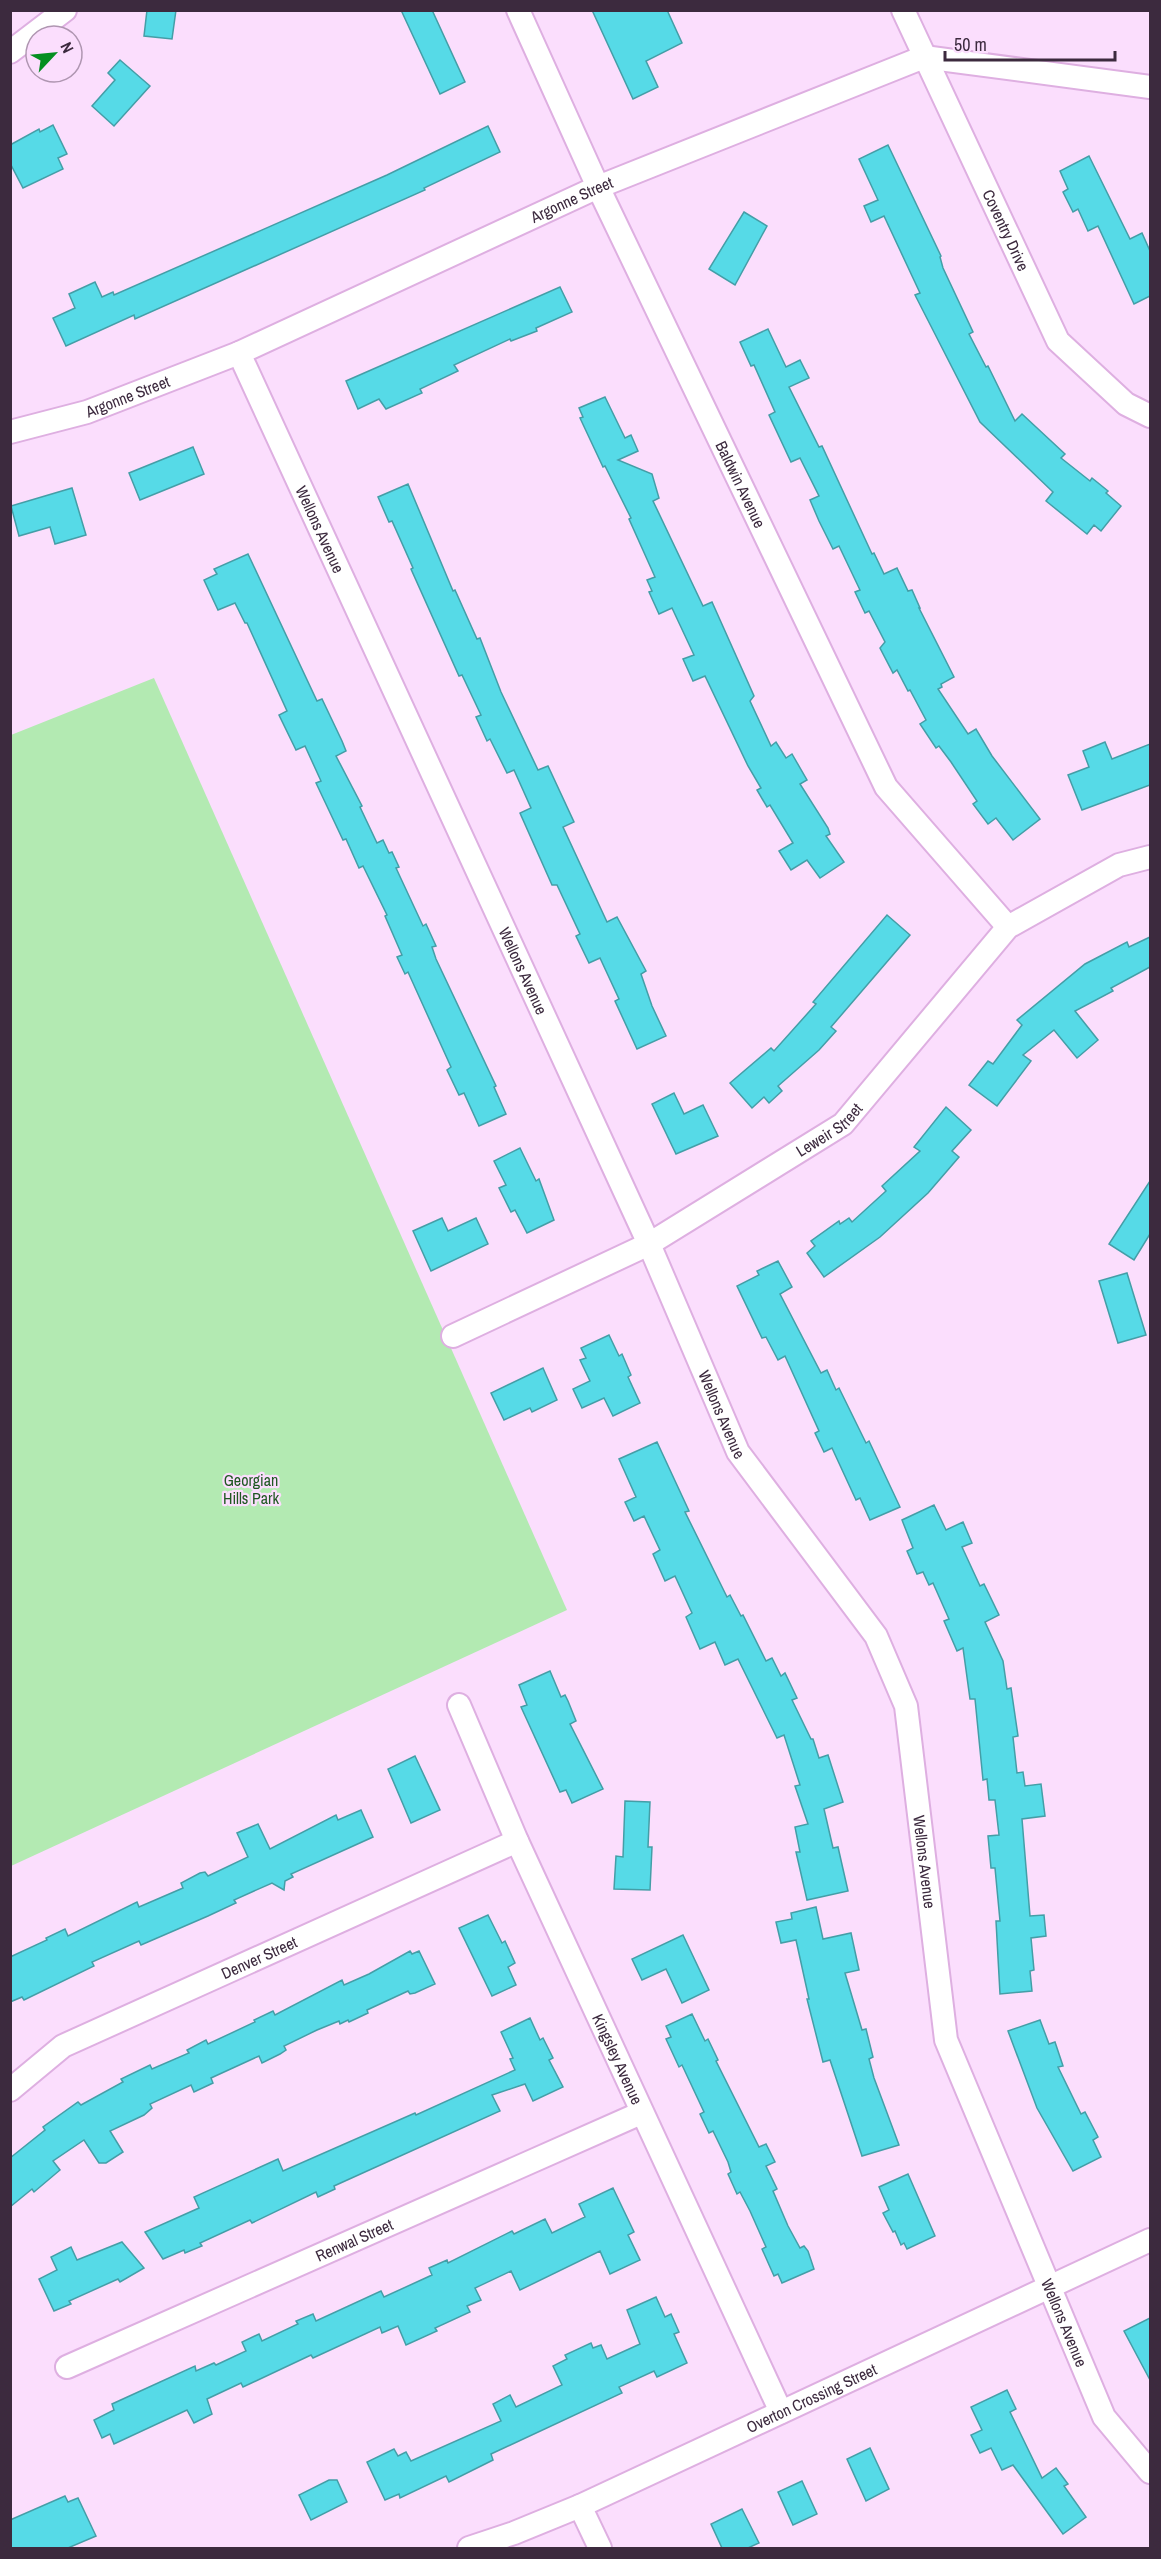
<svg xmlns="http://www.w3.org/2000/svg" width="1161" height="2559" font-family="'Archivo Narrow',sans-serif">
	<rect width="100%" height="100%" fill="#fbdefd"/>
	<polygon fill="#b3eab2" points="154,678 567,1610 11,1866 11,735"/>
	<g fill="#56dae7" stroke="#449ea7" stroke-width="1.5">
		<polygon points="147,10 176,10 172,39 144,36"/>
		<polygon points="401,10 432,10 465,82 440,94"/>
		<polygon points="592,10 667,10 682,43 646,61 658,87 633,99"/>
		<polygon points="120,60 150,86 114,126 92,106 115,80 108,73"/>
		<polygon points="53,125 67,154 58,158 63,169 23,188 10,163 10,145 39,129 40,132"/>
		<polygon points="488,126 500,152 424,188 425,190 135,319 134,315 66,346 53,318 75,308 69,294 95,282 102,297 113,292 114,295 387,175"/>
		<polygon points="888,145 941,256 940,257 943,268 973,332 969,334 986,367 988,366 1015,421 1022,414 1065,454 1061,458 1090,481 1092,478 1108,491 1106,493 1121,506 1101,531 1094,525 1087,534 1046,501 1053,492 980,422 915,295 920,293 884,216 871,222 864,206 878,200 859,159"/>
		<polygon points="1089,156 1130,239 1142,233 1150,251 1150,296 1134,304 1098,226 1088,231 1078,209 1073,212 1063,192 1068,189 1060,171"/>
		<polygon points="744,212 767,226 735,285 709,269"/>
		<polygon points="560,287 572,312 536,328 537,331 511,341 510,339 454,365 458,371 420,389 422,393 386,409 379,399 358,409 346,381"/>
		<polygon points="768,329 786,367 800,360 809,378 789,387 819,447 822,446 872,554 874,553 884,574 897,568 908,591 912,590 920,608 919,608 954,677 941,684 942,687 938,689 968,734 976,729 992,756 1040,819 1013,840 996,818 988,824 973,804 977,801 951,762 939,746 936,748 920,724 926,720 910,690 908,691 897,670 893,673 880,648 885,642 869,611 865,613 855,592 860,590 839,546 833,549 819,521 810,500 819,496 800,458 791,462 769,415 775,412 754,365 751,366 740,342"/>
		<polygon points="605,397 625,438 631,435 638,451 618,460 652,474 659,498 653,501 703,606 712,602 754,696 750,701 771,746 776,742 786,758 792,754 807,780 800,784 828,828 830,834 826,836 844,862 820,878 807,860 791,870 779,851 793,843 770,805 767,807 757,790 761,788 748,766 705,676 693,681 683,659 694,655 672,608 659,614 649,592 652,591 647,580 655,577 629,519 631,518 605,466 603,467 580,418 583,417 579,408"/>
		<polygon points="193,447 204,474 140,500 129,473"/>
		<polygon points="408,484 453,591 455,590 477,639 480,638 501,692 538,770 548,766 574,822 563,827 607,922 617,917 646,971 641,974 652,1006 666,1036 637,1049 615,1001 619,999 600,958 589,963 576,936 580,934 557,885 552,885 520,813 531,808 514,770 507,773 490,739 487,741 476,717 481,715 462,675 459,676 411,569 413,568 392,521 389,522 378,497"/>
		<polygon points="72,488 86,535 55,544 50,527 19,536 11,506"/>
		<polygon points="248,554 317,701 322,699 342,741 346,751 336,756 362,806 360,807 377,843 383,840 389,853 392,852 399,867 396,868 423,926 426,924 436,946 432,947 436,959 496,1086 494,1087 506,1114 479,1126 464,1093 459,1095 447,1070 451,1067 408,972 405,974 397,957 402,955 385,916 387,915 363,866 359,868 346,839 343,840 316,783 321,781 305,746 296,750 279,715 287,711 247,623 245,623 235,603 218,610 204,580 217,574 214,569"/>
		<polygon points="1105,742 1112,759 1150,744 1150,785 1082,810 1068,775 1089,767 1083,751"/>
		<polygon points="887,915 910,935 831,1027 836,1031 819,1050 778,1086 782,1091 769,1103 764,1097 752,1108 730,1083 771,1048 774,1051 816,1004 813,1002"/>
		<polygon points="1150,937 1150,967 1111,988 1113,991 1075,1011 1098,1040 1077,1058 1054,1030 1023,1055 1031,1061 997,1106 969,1085 988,1061 993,1064 1022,1025 1017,1020 1085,964 1127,942 1129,947"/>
		<polygon points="674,1093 684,1114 703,1105 718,1136 676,1154 652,1104"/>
		<polygon points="946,1107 971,1130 952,1151 959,1157 928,1193 880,1237 824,1277 807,1253 815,1246 811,1241 839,1221 840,1224 849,1218 852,1222 886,1191 882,1186 920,1151 914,1147"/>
		<polygon points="520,1148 536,1181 539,1179 554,1220 527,1233 515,1210 511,1212 499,1188 506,1185 494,1161"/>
		<polygon points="1150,1181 1150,1234 1134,1260 1109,1244"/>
		<polygon points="442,1218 448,1231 476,1218 488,1244 431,1271 413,1231"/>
		<polygon points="778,1261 792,1287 780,1294 821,1373 827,1370 836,1390 839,1388 866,1443 869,1441 900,1507 870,1520 860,1498 856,1500 832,1448 824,1452 815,1433 819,1431 785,1356 778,1360 766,1337 762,1338 737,1286 759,1275 757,1271"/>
		<polygon points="1127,1273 1146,1335 1118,1343 1099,1281"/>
		<polygon points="609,1335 619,1356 622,1354 631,1375 628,1377 640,1403 613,1416 604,1398 582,1408 573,1389 590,1381 580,1360 586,1358 581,1348"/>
		<polygon points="543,1368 557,1400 532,1412 530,1408 504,1420 491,1393"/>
		<polygon points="657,1442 689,1511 685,1512 727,1597 730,1595 741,1616 743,1615 766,1661 772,1658 781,1676 785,1673 797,1698 792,1700 811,1739 813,1739 819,1758 828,1755 843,1802 824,1809 833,1848 838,1847 848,1891 807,1900 796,1852 800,1852 795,1827 808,1824 795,1786 800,1785 784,1735 777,1738 738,1659 725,1665 715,1642 700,1649 686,1617 692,1613 675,1576 665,1581 653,1554 660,1550 644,1516 634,1521 625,1502 636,1497 619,1459"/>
		<polygon points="934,1505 946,1530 963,1522 972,1543 962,1547 980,1586 984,1584 999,1615 985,1622 1003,1661 1007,1689 1011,1688 1018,1736 1013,1737 1017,1773 1023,1772 1025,1786 1041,1784 1045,1816 1022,1819 1030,1916 1044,1915 1046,1936 1031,1938 1034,1970 1030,1971 1032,1991 1000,1994 996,1921 1000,1921 995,1868 991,1868 988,1836 999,1835 995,1800 989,1800 987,1779 983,1780 975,1699 970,1699 963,1648 957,1651 944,1621 949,1619 933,1583 929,1585 923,1572 917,1574 907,1551 913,1548 902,1520"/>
		<polygon points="550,1671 561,1697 565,1695 568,1701 576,1721 570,1724 603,1789 572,1803 566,1790 560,1792 521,1707 527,1705 519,1685"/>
		<polygon points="415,1756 440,1810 411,1823 388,1769"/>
		<polygon points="625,1801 650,1802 648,1847 652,1847 650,1890 614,1889 616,1856 623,1857"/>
		<polygon points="361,1810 373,1837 291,1874 293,1877 285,1881 284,1890 272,1883 234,1900 236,1903 208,1916 141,1945 139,1941 92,1962 94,1966 24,2000 22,1997 10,2002 10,1957 47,1940 46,1938 65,1929 68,1936 137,1902 139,1907 183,1888 181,1883 200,1873 205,1872 208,1876 248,1857 237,1833 258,1824 270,1849 336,1815 338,1820"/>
		<polygon points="816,1907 823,1939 851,1933 859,1970 845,1973 862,2030 866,2029 873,2057 869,2059 874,2078 899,2145 862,2156 830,2060 823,2062 807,1999 809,1999 796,1940 781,1943 776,1922 792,1919 791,1913"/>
		<polygon points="488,1915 502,1943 505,1941 515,1963 508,1967 516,1985 492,1996 459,1928"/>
		<polygon points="683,1935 709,1990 682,2003 666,1969 642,1980 632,1959"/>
		<polygon points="410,1951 412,1954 419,1951 435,1984 415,1993 410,1994 408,1991 367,2010 368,2013 349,2022 348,2020 340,2024 339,2021 317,2030 284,2046 286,2050 280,2054 262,2063 259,2056 211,2078 213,2083 194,2092 191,2085 150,2104 152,2108 144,2115 110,2131 123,2152 106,2163 99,2163 84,2140 53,2161 60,2170 34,2192 32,2189 10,2207 10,2158 45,2130 43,2127 78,2102 81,2105 123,2082 121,2079 150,2065 152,2069 189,2053 187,2050 206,2040 208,2044 255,2022 254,2020 273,2011 275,2015 342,1980 344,1985 369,1974"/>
		<polygon points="692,2014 705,2041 708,2039 718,2060 716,2061 759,2147 766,2144 775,2162 766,2166 777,2189 773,2191 788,2226 800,2248 804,2246 808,2251 814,2269 782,2283 778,2274 774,2276 762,2249 766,2247 750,2211 740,2192 737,2194 728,2174 731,2172 728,2162 713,2131 709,2133 700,2114 704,2112 682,2065 679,2067 666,2039 671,2037 666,2026"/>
		<polygon points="530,2018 540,2040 543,2038 553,2058 549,2060 563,2087 533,2101 525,2084 492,2095 500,2111 334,2186 335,2189 318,2197 316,2192 252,2223 250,2220 200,2243 202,2246 185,2253 184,2250 163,2259 145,2232 199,2208 194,2197 278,2159 283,2171 415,2113 416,2115 515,2070 510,2059 513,2058 501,2032"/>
		<polygon points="1040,2020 1049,2044 1055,2042 1063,2066 1058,2067 1081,2114 1085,2112 1098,2137 1093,2140 1101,2157 1073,2171 1037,2108 1008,2031"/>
		<polygon points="908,2174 935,2236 907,2249 904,2243 901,2245 895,2231 893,2232 883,2213 889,2210 879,2187"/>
		<polygon points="613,2188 634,2232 628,2235 640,2260 610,2274 600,2251 520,2290 511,2271 475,2288 481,2300 467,2306 470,2312 435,2328 437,2331 406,2345 398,2326 382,2333 380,2327 313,2358 311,2355 243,2387 241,2383 207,2399 212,2414 194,2423 187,2410 114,2444 110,2434 102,2438 94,2420 114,2410 112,2404 195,2366 196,2371 214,2363 216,2365 246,2351 242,2342 259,2334 262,2341 298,2324 296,2321 313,2314 316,2321 381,2291 384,2297 432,2275 429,2268 447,2260 448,2263 512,2231 514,2234 545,2219 552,2233 585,2217 579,2204"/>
		<polygon points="122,2242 144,2268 120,2282 118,2279 69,2301 71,2304 54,2311 39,2279 57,2270 51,2257 71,2247 77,2260"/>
		<polygon points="656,2297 665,2317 671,2314 679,2332 674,2334 687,2363 657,2377 654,2371 619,2387 622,2393 491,2454 493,2460 449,2482 446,2476 400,2498 399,2494 385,2500 367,2462 394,2449 398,2456 406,2452 411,2461 501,2421 493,2404 510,2395 516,2407 562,2385 553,2366 567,2359 565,2355 591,2343 593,2348 601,2345 607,2359 640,2344 627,2310"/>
		<polygon points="1150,2318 1150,2380 1124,2331"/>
		<polygon points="1007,2390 1016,2409 1010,2412 1042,2478 1056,2468 1068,2484 1064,2486 1086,2517 1063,2534 1013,2465 1002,2470 991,2448 980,2453 971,2435 982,2430 971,2407"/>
		<polygon points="870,2448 889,2489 866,2501 847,2459"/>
		<polygon points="329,2480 337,2480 347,2502 311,2520 299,2495"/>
		<polygon points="802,2481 817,2514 793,2525 778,2492"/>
		<polygon points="65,2496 68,2502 78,2498 96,2536 68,2548 10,2548 10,2520"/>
		<polygon points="742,2509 759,2543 748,2548 722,2548 711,2524"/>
	</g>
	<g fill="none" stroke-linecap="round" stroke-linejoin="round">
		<g stroke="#deafe1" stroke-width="26">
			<g id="minor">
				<path id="s1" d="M518,10L598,187L886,787L1008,927"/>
				<path id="s2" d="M903,10L1058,341L1126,404L1150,416"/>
				<polyline points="10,52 65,10"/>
				<path id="s3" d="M239,353L649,1244L738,1452L876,1636L906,1706L946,2040L1104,2417L1150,2472"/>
				<path id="s4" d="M10,432L87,412L239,353L598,187L924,57L1150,87"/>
				<path id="s5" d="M453,1336L649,1244L843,1124L1008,927L1119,865L1150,857"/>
				<path id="s6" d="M459,1705L517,1841L781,2412"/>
				<path id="s7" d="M10,2090L63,2046L517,1841"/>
				<path id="s8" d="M67,2367L641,2113"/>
				<polyline points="580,2506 600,2548"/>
				<path id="s9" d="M469,2548L514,2533L580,2506L1150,2240"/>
			</g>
		</g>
		<use href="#minor" stroke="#fff" stroke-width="22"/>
	</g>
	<g text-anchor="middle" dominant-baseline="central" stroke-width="4.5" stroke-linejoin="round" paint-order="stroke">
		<g font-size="16" fill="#3c2a3e" stroke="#fbdefd">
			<text stroke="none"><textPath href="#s4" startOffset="609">Argonne Street</textPath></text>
			<text stroke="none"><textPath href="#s2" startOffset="243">Coventry Drive</textPath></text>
			<text stroke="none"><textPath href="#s4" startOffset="123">Argonne Street</textPath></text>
			<text stroke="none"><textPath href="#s1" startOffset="524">Baldwin Avenue</textPath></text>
			<text stroke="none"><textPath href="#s3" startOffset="194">Wellons Avenue</textPath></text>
			<text stroke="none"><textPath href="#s3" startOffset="680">Wellons Avenue</textPath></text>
			<text stroke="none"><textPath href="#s5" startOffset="430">Leweir Street</textPath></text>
			<text stroke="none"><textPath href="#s3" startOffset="1166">Wellons Avenue</textPath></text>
			<text stroke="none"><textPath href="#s3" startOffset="1670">Wellons Avenue</textPath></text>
			<text stroke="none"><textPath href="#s7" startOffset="284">Denver Street</textPath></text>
			<text stroke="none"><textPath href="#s6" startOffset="388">Kingsley Avenue</textPath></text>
			<text stroke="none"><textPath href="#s8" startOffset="314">Renwal Street</textPath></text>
			<text stroke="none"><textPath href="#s3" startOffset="2156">Wellons Avenue</textPath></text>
			<text stroke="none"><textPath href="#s9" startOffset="374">Overton Crossing Street</textPath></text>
		</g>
		<g font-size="16" fill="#1f5822" stroke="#fbdefd">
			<text x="251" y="1480">Georgian<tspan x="251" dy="18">Hills Park</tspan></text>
		</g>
	</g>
	<rect width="1161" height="2559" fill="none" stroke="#3c2a3e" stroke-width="24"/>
	<g transform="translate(54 54) rotate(64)"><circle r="28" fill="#fbdefd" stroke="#af96b1" stroke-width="1.5"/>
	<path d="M0-4.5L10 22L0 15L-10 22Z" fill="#048f20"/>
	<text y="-9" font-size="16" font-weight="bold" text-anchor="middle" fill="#3c2a3e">N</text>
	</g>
	<path d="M945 51v9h170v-9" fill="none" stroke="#3c2a3e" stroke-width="3"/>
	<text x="954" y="51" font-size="18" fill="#3c2a3e" stroke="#fbdefd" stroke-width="4.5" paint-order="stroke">50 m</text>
</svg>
